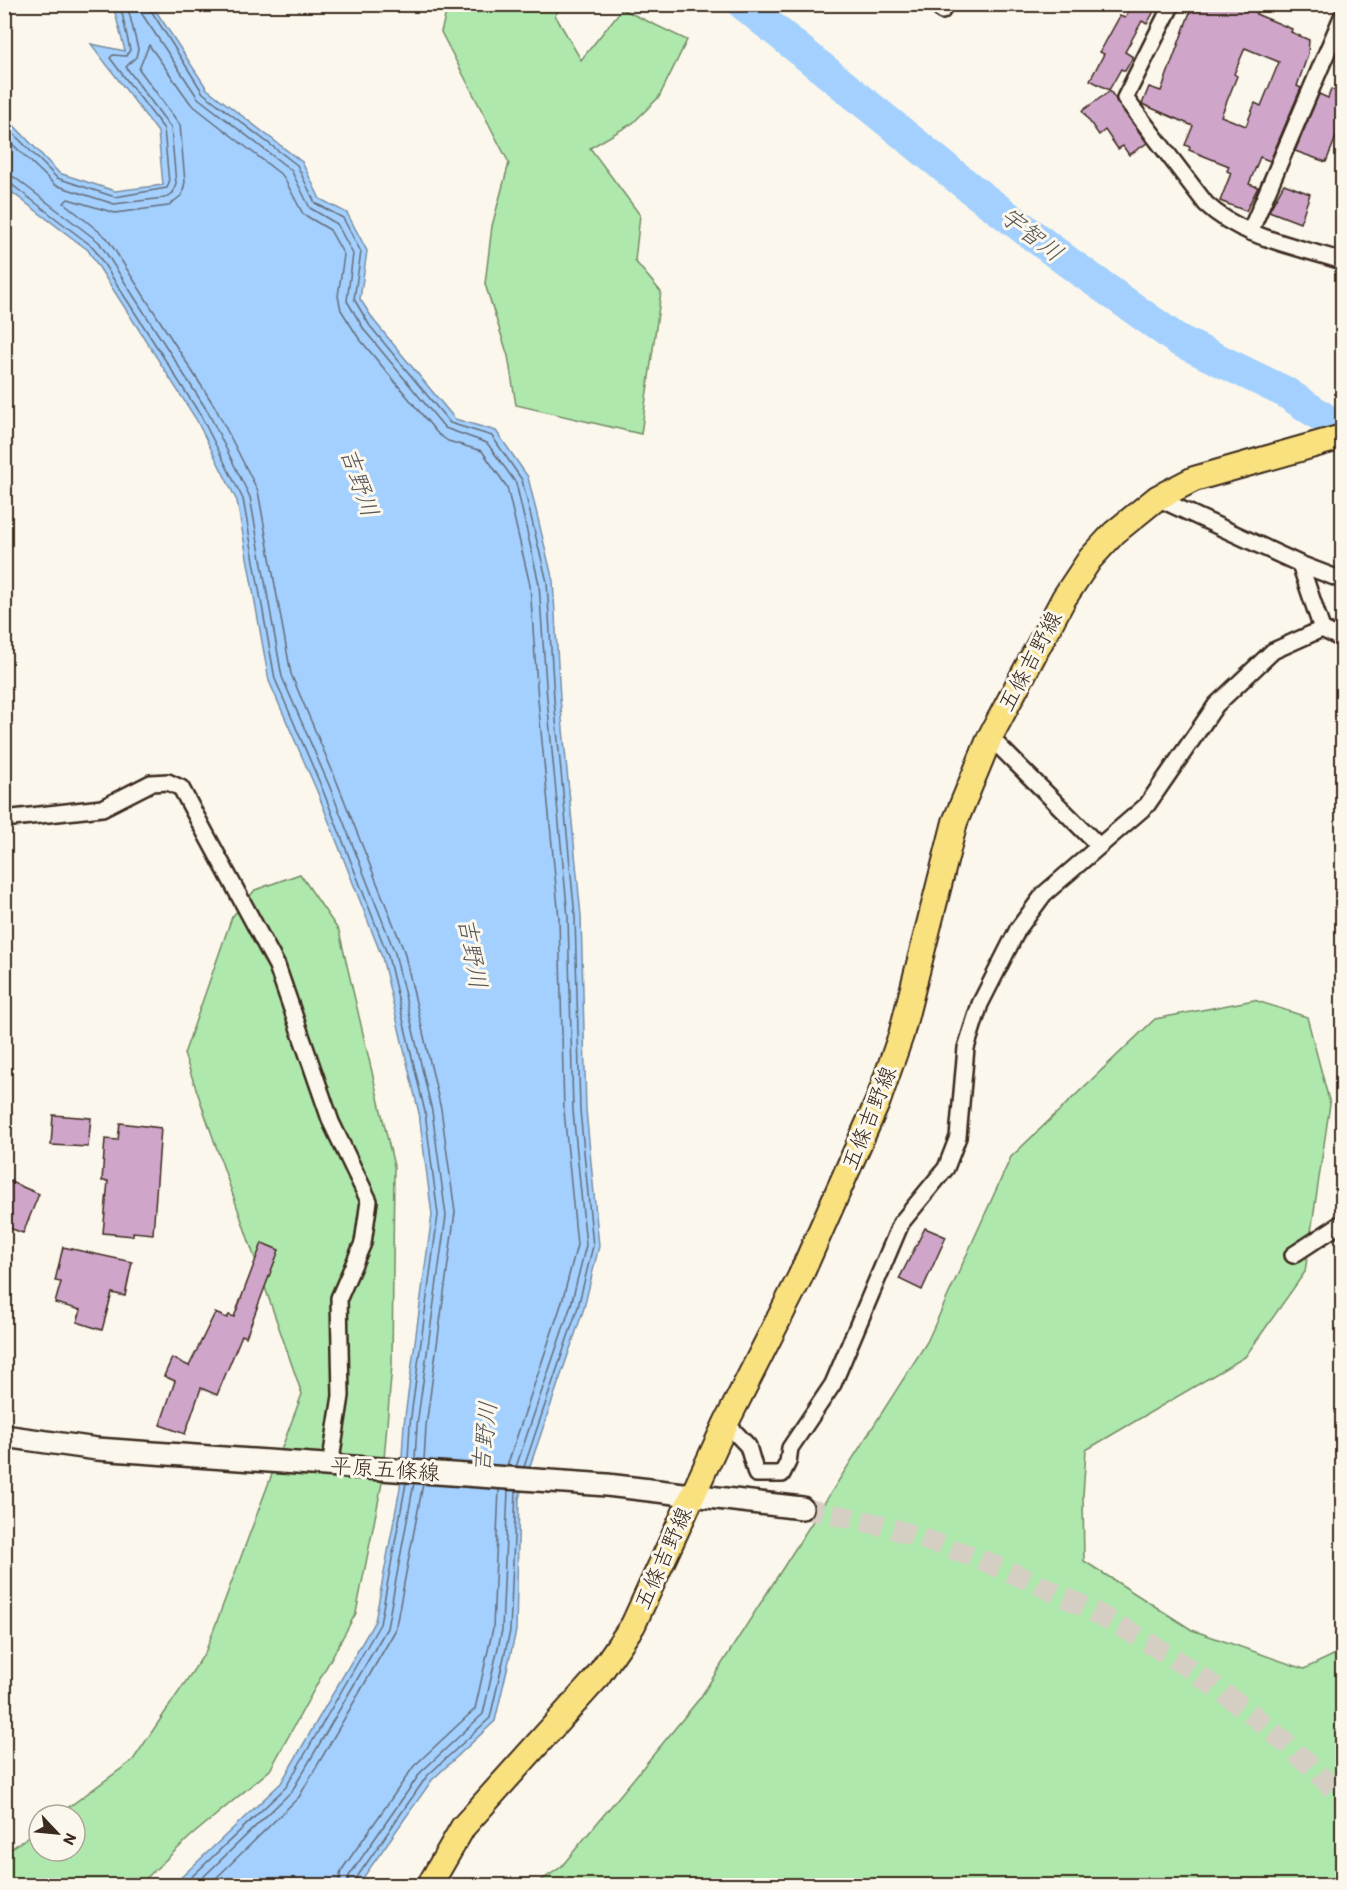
<svg xmlns="http://www.w3.org/2000/svg" width="1347" height="1890" font-family="Itim,'Klee One',sans-serif">
	<rect width="100%" height="100%" fill="#fbf7ec"/>
	<filter id="ink" filterUnits="userSpaceOnUse"><feTurbulence type="fractalNoise" baseFrequency=".0167" numOctaves="2"/><feDisplacementMap in="SourceGraphic" scale="12" xChannelSelector="R" yChannelSelector="G"/><feConvolveMatrix kernelMatrix="1 2 1 2 8 2 1 2 1" color-interpolation-filters="sRGB"/></filter>
	<g filter="url(#ink)">
		<g fill="#aee8ac" stroke="#748965" stroke-width="1.5">
			<polygon points="563,5 555,15 581,60 622,9 687,40 659,97 633,123 590,148 640,215 635,261 661,292 641,434 516,405 508,356 485,284 492,226 509,163 441,32 448,5"/>
			<polygon points="300,874 339,931 394,1166 392,1365 382,1483 356,1613 270,1770 191,1836 139,1885 5,1885 4,1854 39,1829 39,1851 75,1851 75,1815 58,1815 133,1760 205,1653 302,1394 184,1054 232,917 255,890"/>
			<polygon points="1254,1000 1307,1017 1330,1104 1305,1272 1245,1357 1086,1450 1083,1496 1084,1561 1192,1630 1304,1669 1342,1651 1342,1885 533,1886 561,1867 700,1698 927,1342 1011,1157 1155,1019"/>
		</g>
		<polygon fill="#a3d0fe" stroke="#798ea4" stroke-width="1.5" points="113,5 152,5 207,89 302,162 320,199 347,213 367,251 360,299 375,322 455,419 496,431 528,477 553,581 560,698 581,916 586,1110 599,1246 584,1308 519,1498 516,1631 495,1721 432,1780 358,1885 173,1885 281,1783 375,1621 400,1488 404,1424 432,1215 419,1113 382,957 317,791 269,681 237,501 196,419 88,250 5,187 4,115 59,173 115,191 163,185 158,132 91,44 125,51"/>
		<g fill="none" stroke-linecap="round" stroke-linejoin="round">
			<g stroke="#656c78" stroke-width="1.5">
				<polyline points="140,4 142,14 198,98 291,170 310,208 337,224 353,254 347,301 365,331 445,428 487,443 516,483 539,584 547,699 568,917 573,1111 586,1245 571,1305 516,1467"/>
				<polyline points="147,4 203,93 297,165 315,203 343,218 361,252 354,299 370,326 450,423 492,436 522,480 547,582 554,699 575,917 580,1110 593,1246 578,1307 524,1467"/>
				<polyline points="4,124 57,178 115,197 167,188 169,183 164,129 110,58 113,55 126,56 130,50 120,4"/>
				<polyline points="4,136 55,185 114,204 164,198 173,193 176,183 171,128 126,67 136,57 138,49 127,4"/>
				<polyline points="4,175 14,177 99,242 208,412 250,497 282,677 329,785 395,953 432,1111 446,1216 417,1425 415,1459"/>
				<polyline points="4,182 11,184 93,247 201,416 243,499 275,679 322,788 388,956 425,1112 438,1215 410,1424 408,1459"/>
				<polyline points="424,1460 426,1426 455,1212 441,1109 404,951 337,782 291,674 258,491 215,407 107,238 64,203 68,199 115,213 168,206 182,195 185,182 180,125 139,69 149,45 191,104 283,176 303,214 330,230 344,255 338,296 341,310 358,337 438,434 448,441 482,451 507,487 530,585 538,700 559,918 564,1111 577,1245 562,1302 507,1466"/>
				<polyline points="182,1886 286,1787 380,1624 406,1483"/>
				<polyline points="194,1886 292,1791 387,1628 414,1483"/>
				<polyline points="208,1886 299,1797 395,1631 423,1484"/>
				<polyline points="338,1886 341,1871 414,1766 475,1709 493,1628 499,1489"/>
				<polyline points="347,1886 349,1876 421,1772 483,1714 502,1630 508,1490"/>
				<polyline points="354,1886 355,1880 427,1776 490,1718 510,1631 516,1491"/>
			</g>
			<polyline stroke="#a3d0fe" stroke-width="32" points="743,4 970,188 1068,262 1178,340 1285,392 1342,430"/>
		</g>
		<g fill="#cfa5ca" stroke="#3b2a1e" stroke-width="1.5" fill-rule="evenodd">
			<polygon points="1132,4 1158,4 1147,24 1142,21 1125,52 1133,57 1125,71 1121,69 1109,90 1090,80 1104,54 1100,52 1120,16 1125,18"/>
			<path d="M1193,4H1250L1259,8L1256,14L1292,29L1291,32L1309,40L1308,54L1297,86L1301,88L1270,161L1260,157L1249,184L1258,187L1246,211L1220,201L1231,173L1227,171L1229,166L1189,150L1190,147L1185,145L1193,126L1142,104L1149,87L1161,91ZM1245,48L1279,62L1261,106L1255,103L1246,126L1221,116L1237,76L1234,74Z"/>
			<polygon points="1331,89 1342,94 1342,122 1326,162 1295,151 1319,94 1328,98"/>
			<polygon points="1110,91 1147,143 1129,155 1123,146 1118,149 1105,130 1099,135 1082,111"/>
			<polygon points="1284,184 1310,194 1300,223 1269,211"/>
			<polygon points="53,1115 91,1118 88,1147 51,1145"/>
			<polygon points="120,1123 161,1128 153,1234 133,1232 133,1236 103,1233 108,1181 102,1181 105,1139 118,1140"/>
			<polygon points="4,1179 39,1194 23,1233 4,1226"/>
			<polygon points="925,1228 946,1237 922,1290 899,1279"/>
			<polygon points="262,1243 279,1250 246,1337 242,1335 217,1395 201,1388 185,1434 160,1425 175,1381 164,1376 172,1358 189,1366 215,1313 227,1318 229,1315 234,1317"/>
			<polygon points="63,1247 132,1262 125,1296 112,1293 102,1330 77,1322 81,1310 55,1303 61,1282 55,1281"/>
		</g>
		<g fill="none" stroke-linecap="round" stroke-linejoin="round">
			<path stroke="#d5cec3" stroke-width="21" stroke-dasharray="21 10" stroke-linecap="butt" d="M802,1508C831,1515 862,1519 890,1528C1058,1580 1222,1669 1342,1798"/>
			<g stroke="#3b2a1e" stroke-width="20">
				<g id="minor">
					<path d="M1172,4L1125,98L1206,204C1242,238 1297,246 1342,261"/>
					<polyline points="942,11 944,4"/>
					<polyline points="1250,232 1342,17"/>
					<polyline points="1157,498 1300,564 1342,580"/>
					<polyline points="1300,564 1322,629 1342,639"/>
					<polyline points="990,737 1099,846"/>
					<polyline points="4,819 102,808 151,783 168,782 181,788 277,966 331,1122 369,1201 363,1243 339,1298 341,1396 330,1466"/>
					<polyline points="1293,1255 1342,1223"/>
					<polyline points="726,1423 748,1446 756,1474 782,1474 788,1462 790,1448 833,1384 901,1223 946,1168 958,1137 966,1048 980,1004 1018,929 1044,894 1147,805 1216,705 1273,651 1322,629"/>
				</g>
			</g>
			<g stroke="#3b2a1e" stroke-width="26">
				<polyline id="secondary" points="4,1436 97,1449 607,1485 802,1508"/>
			</g>
			<g stroke="#3b2a1e" stroke-width="28">
				<polyline id="primary" points="429,1886 463,1827 595,1680 633,1625 726,1423 800,1277 878,1101 901,1035 955,822 990,737 1064,598 1090,559 1114,533 1157,498 1194,479 1342,437"/>
			</g>
			<use href="#minor" stroke="#fbf7ec" stroke-width="15"/>
			<use href="#secondary" stroke="#fbf7ec" stroke-width="21"/>
			<use href="#primary" stroke="#fae180" stroke-width="24"/>
		</g>
	</g>
	<g text-anchor="middle" dominant-baseline="central" stroke-width="6" stroke-linejoin="round" paint-order="stroke">
		<g font-size="22" fill="#3b2a1e" stroke="#fbf7ec">
			<text transform="translate(1030 661) rotate(-62)">五條吉野線</text>
			<text transform="translate(869 1118) rotate(-68)">五條吉野線</text>
			<text transform="translate(385 1469) rotate(4)">平原五條線</text>
			<text transform="translate(663 1558) rotate(-66)">五條吉野線</text>
		</g>
		<g font-size="24" font-style="italic" fill="#555456" stroke="#fbf7ec">
			<text transform="translate(1032 234) rotate(38)">宇智川</text>
			<text transform="translate(360 482) rotate(71)">吉野川</text>
			<text transform="translate(473 953) rotate(80)">吉野川</text>
			<text transform="translate(484 1437) rotate(-84)">吉野川</text>
		</g>
	</g>
	<rect width="1347" height="1890" fill="none" stroke="#fbf7ec" stroke-width="24"/>
	<rect x="12" y="12" width="1323" height="1866" fill="none" stroke="#3b2a1e" stroke-width="2" filter="url(#ink)"/>
	<g transform="translate(57 1833) rotate(116)"><circle r="28" fill="#fbf7ec" stroke="#aea59a" stroke-width="1.5"/>
	<path d="M0-4.5L10 22L0 15L-10 22Z" fill="#3b2a1e"/>
	<text y="-9" font-size="16" font-weight="bold" text-anchor="middle" fill="#3b2a1e">N</text>
	</g>
</svg>
